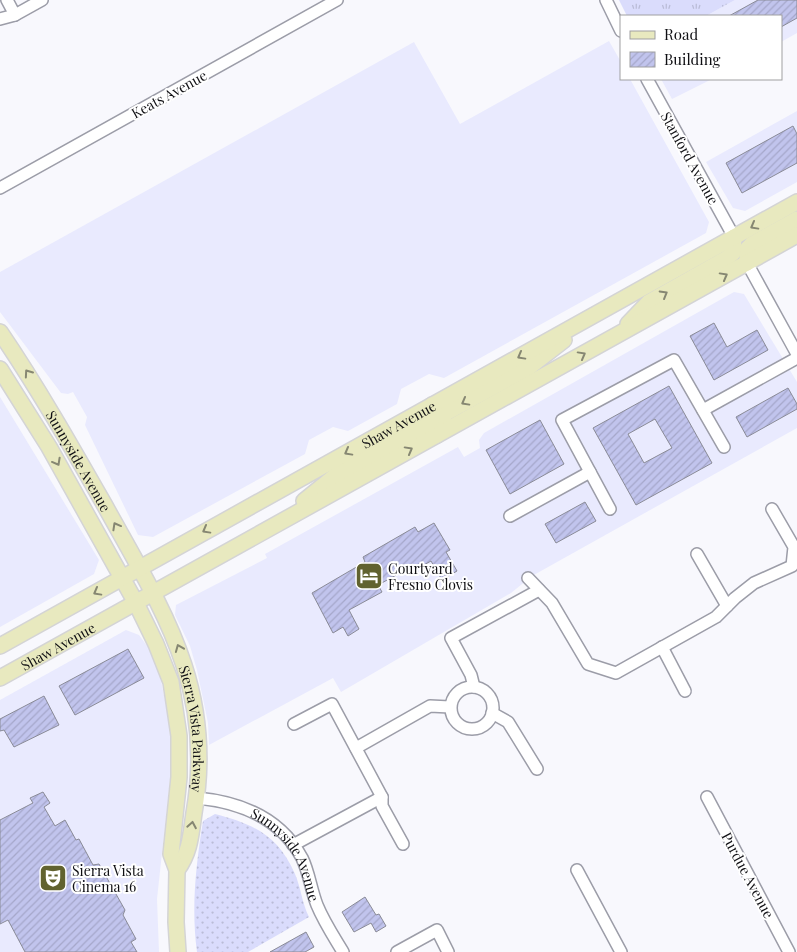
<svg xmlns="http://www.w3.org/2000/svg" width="797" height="952" font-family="'Playfair Display',serif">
	<defs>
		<pattern id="grass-dots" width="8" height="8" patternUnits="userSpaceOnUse" patternTransform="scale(1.25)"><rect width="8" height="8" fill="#dadcfc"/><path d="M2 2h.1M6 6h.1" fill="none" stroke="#babcd7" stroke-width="1.8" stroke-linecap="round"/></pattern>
		<pattern id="park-tufts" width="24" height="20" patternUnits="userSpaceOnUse" patternTransform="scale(1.25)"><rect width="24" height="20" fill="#dadcfc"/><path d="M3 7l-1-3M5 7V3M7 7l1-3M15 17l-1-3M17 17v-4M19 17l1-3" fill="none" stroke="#babcd7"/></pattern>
		<pattern id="building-hatch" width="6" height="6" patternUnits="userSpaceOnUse" patternTransform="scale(1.25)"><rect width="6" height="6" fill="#c1c4ed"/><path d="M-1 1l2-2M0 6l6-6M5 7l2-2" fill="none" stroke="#a5a7ca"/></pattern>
	</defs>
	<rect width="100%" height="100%" fill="#f8f8fd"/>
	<g fill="#e9eafe">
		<polygon points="735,0 797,0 797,33 781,42 781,16 706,16"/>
		<polygon points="609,41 621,62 621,79 630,79 709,222 706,233 444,378 429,374 401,389 397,404 348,431 333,427 309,440 305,454 153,537 138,535 85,425 87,417 73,392 68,394 61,393 0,312 0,272 414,42 460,124"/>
		<polygon points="661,79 712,79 672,99"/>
		<polygon points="797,111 797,182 745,211 733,208 706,162"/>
		<polygon points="734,292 744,294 797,382 797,428 532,576 511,593 341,692 333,678 209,745 208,723 197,670 190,646 175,615 176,605 267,558 265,554 458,447 464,457 480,448 479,440 484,433"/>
		<polygon points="0,397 99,560 94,574 0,627"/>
		<polygon points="126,630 139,635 150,650 161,680 170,727 171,770 157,899 159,952 0,952 0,700"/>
	</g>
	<path fill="url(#grass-dots)" d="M215,814C253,824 278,835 295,874C301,888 302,903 309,917L248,952H197C191,908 196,864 203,821Z"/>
	<polygon fill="url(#park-tufts)" points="619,0 735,0 706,16 627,16"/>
	<g fill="url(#building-hatch)" stroke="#8a8b97" fill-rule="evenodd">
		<polygon points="758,0 797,0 797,18 781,27 781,16 729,16"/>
		<polygon points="793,126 797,134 797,163 742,193 726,163"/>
		<polygon points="714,323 727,347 757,330 768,350 714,380 690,336"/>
		<path d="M669,386L712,463L636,505L593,428ZM655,419L672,448L644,463L628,434Z"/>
		<polygon points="788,388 797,404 797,409 747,437 736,417"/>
		<polygon points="540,420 564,464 510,494 486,450"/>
		<polygon points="585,502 596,521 556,543 545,524"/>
		<polygon points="434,523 450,550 446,552 457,571 442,580 431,561 415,570 411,567 378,585 382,592 349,610 359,629 348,636 343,627 333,633 312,593 365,562 363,557 415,527 418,532"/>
		<polygon points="128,649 144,678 75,715 59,686"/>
		<polygon points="44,696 59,725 14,747 4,730 0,731 0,719"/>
		<polygon points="43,792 50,803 44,807 55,826 65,820 76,840 79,839 93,865 99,864 125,910 123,915 136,939 131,942 137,952 25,952 8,920 0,924 0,820 33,803 30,798"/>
		<polygon points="365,897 376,915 379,914 386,926 376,932 371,923 354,932 342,912"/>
		<polygon points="306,932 314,947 305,952 270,952"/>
	</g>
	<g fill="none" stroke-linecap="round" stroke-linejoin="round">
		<g stroke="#9c9da8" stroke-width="14">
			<g id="minor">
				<polyline points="7,0 15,15"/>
				<polyline points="606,0 621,31"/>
				<polyline points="0,19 15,15 42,0"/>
				<polyline points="647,79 734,237"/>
				<polyline points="0,188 337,0"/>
				<polyline points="747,263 797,354"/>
				<polyline points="703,410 797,358"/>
				<polyline points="610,509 562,420 674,360 724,447"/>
				<polyline points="510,516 590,472"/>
				<polyline points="697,554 727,606"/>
				<polyline points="528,578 552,603 588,664 616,673 716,617 735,598 754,583 792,566 794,547 772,509"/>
				<polyline points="662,647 685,691"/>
				<polyline points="474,687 471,675 451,638 539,590"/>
				<circle cx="472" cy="708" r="21"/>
				<polyline points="492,713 508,722 537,769"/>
				<polyline points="294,724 332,704 382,797"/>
				<polyline points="356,748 430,706 450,707"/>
				<polyline points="707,797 789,952"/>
				<path id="s1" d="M197,798C240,802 280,817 302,858C309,872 311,890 317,905C324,922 334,937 343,952"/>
				<polyline points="293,845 382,797 382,806 403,844"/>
				<polyline points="577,870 621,952"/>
				<polyline points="397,952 437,930 448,952"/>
			</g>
		</g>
		<g stroke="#d4d4d5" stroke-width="18">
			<g id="major">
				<polyline points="747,263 747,249 752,244 797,219"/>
				<polyline points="628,324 649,302 727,258 733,253 734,237"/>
				<path id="s2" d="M0,332C38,388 71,446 104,504C162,609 216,688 194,813C191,834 190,853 177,870"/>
				<polyline points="0,369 49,447 136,603 156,644 171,682 179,736 179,777 171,854 177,870 176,922 178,952"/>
				<polyline points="437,435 440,421 446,413 528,368 564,340"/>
				<polyline points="304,501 336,475 427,425 432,418 432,405"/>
				<path id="s3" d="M0,646L797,202"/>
				<path id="s4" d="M0,678L797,235"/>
			</g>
		</g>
		<use href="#minor" stroke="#fff" stroke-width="11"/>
		<use href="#major" stroke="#e8e9bf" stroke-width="15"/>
	</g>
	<defs><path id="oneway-chevron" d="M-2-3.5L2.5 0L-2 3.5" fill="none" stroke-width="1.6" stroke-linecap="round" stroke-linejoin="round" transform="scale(1.25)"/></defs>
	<g stroke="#868772">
		<use href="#oneway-chevron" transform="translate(754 226) rotate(151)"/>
		<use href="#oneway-chevron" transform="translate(724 276) rotate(-29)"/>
		<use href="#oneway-chevron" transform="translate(664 294) rotate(-30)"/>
		<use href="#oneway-chevron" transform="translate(582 355) rotate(-29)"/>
		<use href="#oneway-chevron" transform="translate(521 356) rotate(151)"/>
		<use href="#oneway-chevron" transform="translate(28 373) rotate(-125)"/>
		<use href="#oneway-chevron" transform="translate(465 402) rotate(151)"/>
		<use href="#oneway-chevron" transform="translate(409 450) rotate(-29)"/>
		<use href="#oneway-chevron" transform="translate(348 452) rotate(151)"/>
		<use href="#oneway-chevron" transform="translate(57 462) rotate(61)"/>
		<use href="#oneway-chevron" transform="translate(116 526) rotate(-119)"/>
		<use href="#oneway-chevron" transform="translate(206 530) rotate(151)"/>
		<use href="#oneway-chevron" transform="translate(97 592) rotate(151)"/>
		<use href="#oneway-chevron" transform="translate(179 648) rotate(-112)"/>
		<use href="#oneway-chevron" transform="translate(192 825) rotate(-80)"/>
	</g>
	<defs>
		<g id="hotel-square" transform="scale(1.4375)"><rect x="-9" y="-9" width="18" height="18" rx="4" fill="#61622f" stroke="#fff"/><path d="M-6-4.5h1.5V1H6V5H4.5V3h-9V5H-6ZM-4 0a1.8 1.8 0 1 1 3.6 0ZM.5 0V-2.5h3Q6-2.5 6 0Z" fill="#fff"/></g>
		<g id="theatre-square" transform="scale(1.4375)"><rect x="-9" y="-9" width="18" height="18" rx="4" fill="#61622f" stroke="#fff"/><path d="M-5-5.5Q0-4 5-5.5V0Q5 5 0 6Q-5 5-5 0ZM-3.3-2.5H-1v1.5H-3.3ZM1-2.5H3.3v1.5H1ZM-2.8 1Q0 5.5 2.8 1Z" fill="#fff"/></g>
	</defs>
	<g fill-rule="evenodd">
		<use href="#hotel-square" x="369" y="576"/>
		<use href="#theatre-square" x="53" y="878"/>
	</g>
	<g text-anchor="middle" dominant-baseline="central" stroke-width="4" stroke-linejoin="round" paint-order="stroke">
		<g font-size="14" fill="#0f0f13" stroke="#fff">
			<text transform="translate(169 94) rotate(-29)">Keats Avenue</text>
			<text transform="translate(690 158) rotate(61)">Stanford Avenue</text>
			<text stroke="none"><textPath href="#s3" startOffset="456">Shaw Avenue</textPath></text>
			<text stroke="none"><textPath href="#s2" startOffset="151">Sunnyside Avenue</textPath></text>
			<text stroke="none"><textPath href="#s4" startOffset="66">Shaw Avenue</textPath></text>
			<text stroke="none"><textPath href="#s2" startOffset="446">Sierra Vista Parkway</textPath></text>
			<text stroke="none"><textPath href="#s1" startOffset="114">Sunnyside Avenue</textPath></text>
			<text transform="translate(748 875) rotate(62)">Purdue Avenue</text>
		</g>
		<g font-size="14" fill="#0f0f13" stroke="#fff" text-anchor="start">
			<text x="388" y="568">Courtyard<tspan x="388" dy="16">Fresno Clovis</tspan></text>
			<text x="72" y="870">Sierra Vista<tspan x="72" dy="16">Cinema 16</tspan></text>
		</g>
	</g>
	<rect x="620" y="15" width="162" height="65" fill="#ffffff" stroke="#9f9fa1"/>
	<rect x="630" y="31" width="25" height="8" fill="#e8e9bf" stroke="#9f9fa1"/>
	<text x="664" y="40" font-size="15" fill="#0f0f13">Road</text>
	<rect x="630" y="52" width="25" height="15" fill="url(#building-hatch)" stroke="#9f9fa1"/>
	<text x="664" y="65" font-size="15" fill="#0f0f13">Building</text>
</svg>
